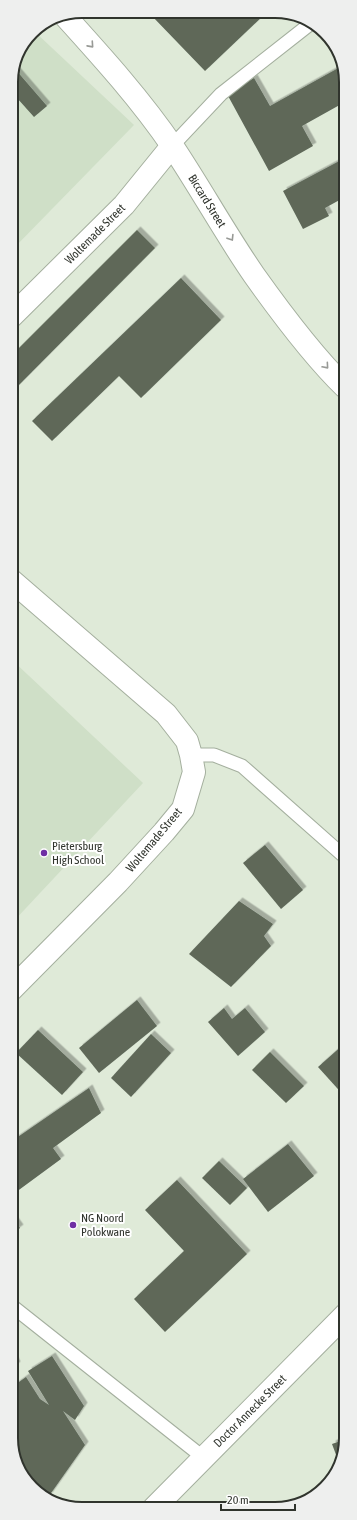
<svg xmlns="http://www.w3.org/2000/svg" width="357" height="1520" font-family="'Asap Condensed',sans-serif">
	<defs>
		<filter id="shadow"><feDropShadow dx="3.5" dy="-3.5" stdDeviation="0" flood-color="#0004"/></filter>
	</defs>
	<rect width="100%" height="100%" fill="#dfead8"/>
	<g fill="#cfdfc7">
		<polygon points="34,31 134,125 11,251 11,78"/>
		<polygon points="11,659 143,783 11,924"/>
	</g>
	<g fill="#5e6859" filter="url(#shadow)">
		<polygon points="216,14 217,16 218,14 265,14 205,71 151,15"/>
		<polygon points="342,66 345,73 345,102 302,126 313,146 269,171 227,94 254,78 270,106"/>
		<polygon points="15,69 47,106 34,117 17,98 11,102 11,78"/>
		<polygon points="345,158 345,197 325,208 329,216 303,229 283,191"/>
		<polygon points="137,230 155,248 11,393 11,356"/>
		<polygon points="181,278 221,320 141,398 119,376 52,441 32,421"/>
		<polygon points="265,845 303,890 281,909 243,863"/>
		<polygon points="239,901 273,924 264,936 271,946 231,987 189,954"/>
		<polygon points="137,1000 157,1026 99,1073 79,1048"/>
		<polygon points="224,1008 232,1019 245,1008 265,1032 238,1056 208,1022"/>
		<polygon points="38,1030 83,1072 62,1095 16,1053"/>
		<polygon points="151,1034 171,1053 131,1097 111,1078"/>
		<polygon points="344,1044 346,1046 346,1098 318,1067"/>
		<polygon points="270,1052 304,1086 286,1103 252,1070"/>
		<polygon points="89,1088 101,1113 53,1148 61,1159 12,1195 12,1141"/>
		<polygon points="288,1144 314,1176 268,1212 243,1179"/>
		<polygon points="219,1161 247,1188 230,1205 202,1178"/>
		<polygon points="177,1180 247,1254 165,1332 134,1299 184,1251 145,1210"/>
		<polygon points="12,1217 20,1228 12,1234"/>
		<polygon points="12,1354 17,1365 12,1369"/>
		<polygon points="52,1356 84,1406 75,1420 63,1411 85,1445 49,1496 29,1485 12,1447 12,1387 26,1377 40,1399 49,1405 28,1371"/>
		<polygon points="346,1439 346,1442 338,1460 332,1444"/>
	</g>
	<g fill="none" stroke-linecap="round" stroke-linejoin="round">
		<g stroke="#a4af9e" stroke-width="15">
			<g id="lane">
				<polyline points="172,146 221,94 310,24"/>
				<polyline points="191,755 214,755 242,766 346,858"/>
				<polyline points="12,1306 204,1458"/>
			</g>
		</g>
		<g stroke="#a4af9e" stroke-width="24">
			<g id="street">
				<path d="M65,16C103,58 141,100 173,147C201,189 225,233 254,275C281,313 312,355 345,387"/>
				<polyline points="11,317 124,205 172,146"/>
				<polyline points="11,580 166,714 187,741 191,755 194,772 183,809 164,832 118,882 11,990"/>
				<polyline points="154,1508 346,1314"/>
			</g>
		</g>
		<use href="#lane" stroke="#fff" stroke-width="13"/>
		<use href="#street" stroke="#fff" stroke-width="22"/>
	</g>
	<defs><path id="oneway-chevron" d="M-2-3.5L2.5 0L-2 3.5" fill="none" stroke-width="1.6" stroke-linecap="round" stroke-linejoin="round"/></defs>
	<g stroke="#989a96">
		<use href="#oneway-chevron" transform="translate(91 45) rotate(48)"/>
		<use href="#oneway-chevron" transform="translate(231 238) rotate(58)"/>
		<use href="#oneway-chevron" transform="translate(326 366) rotate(49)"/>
	</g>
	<g fill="#6f2fa4" stroke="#fff" stroke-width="1.5">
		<circle cx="44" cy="853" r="4"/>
		<circle cx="73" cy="1225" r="4"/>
	</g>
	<g text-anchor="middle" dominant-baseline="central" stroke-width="4" stroke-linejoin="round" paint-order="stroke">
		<g font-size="12" fill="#30342d" stroke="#fff">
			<text transform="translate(207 201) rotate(58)">Biccard Street</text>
			<text transform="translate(95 234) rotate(-45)">Woltemade Street</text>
			<text transform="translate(154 840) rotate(-50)">Woltemade Street</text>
			<text transform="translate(250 1411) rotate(-45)">Doctor Annecke Street</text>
		</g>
		<g font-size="12" fill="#30342d" stroke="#fff" text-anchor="start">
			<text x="52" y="846">Pietersburg<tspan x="52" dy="14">High School</tspan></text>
			<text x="81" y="1218">NG Noord<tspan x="81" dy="14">Polokwane</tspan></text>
		</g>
	</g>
	<path d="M0 0H357V1520H0ZM82 18H275A64 64 0 0 1 339 82V1438A64 64 0 0 1 275 1502H82A64 64 0 0 1 18 1438V82A64 64 0 0 1 82 18Z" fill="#eeefee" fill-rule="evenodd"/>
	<path fill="none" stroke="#30342d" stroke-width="2" d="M82 18H275A64 64 0 0 1 339 82V1438A64 64 0 0 1 275 1502H82A64 64 0 0 1 18 1438V82A64 64 0 0 1 82 18Z"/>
	<path d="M221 1504v6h74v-6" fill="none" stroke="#30342d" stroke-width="2"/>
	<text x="227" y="1504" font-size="12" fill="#30342d" stroke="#ffffff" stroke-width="3" paint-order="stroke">20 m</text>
</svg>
